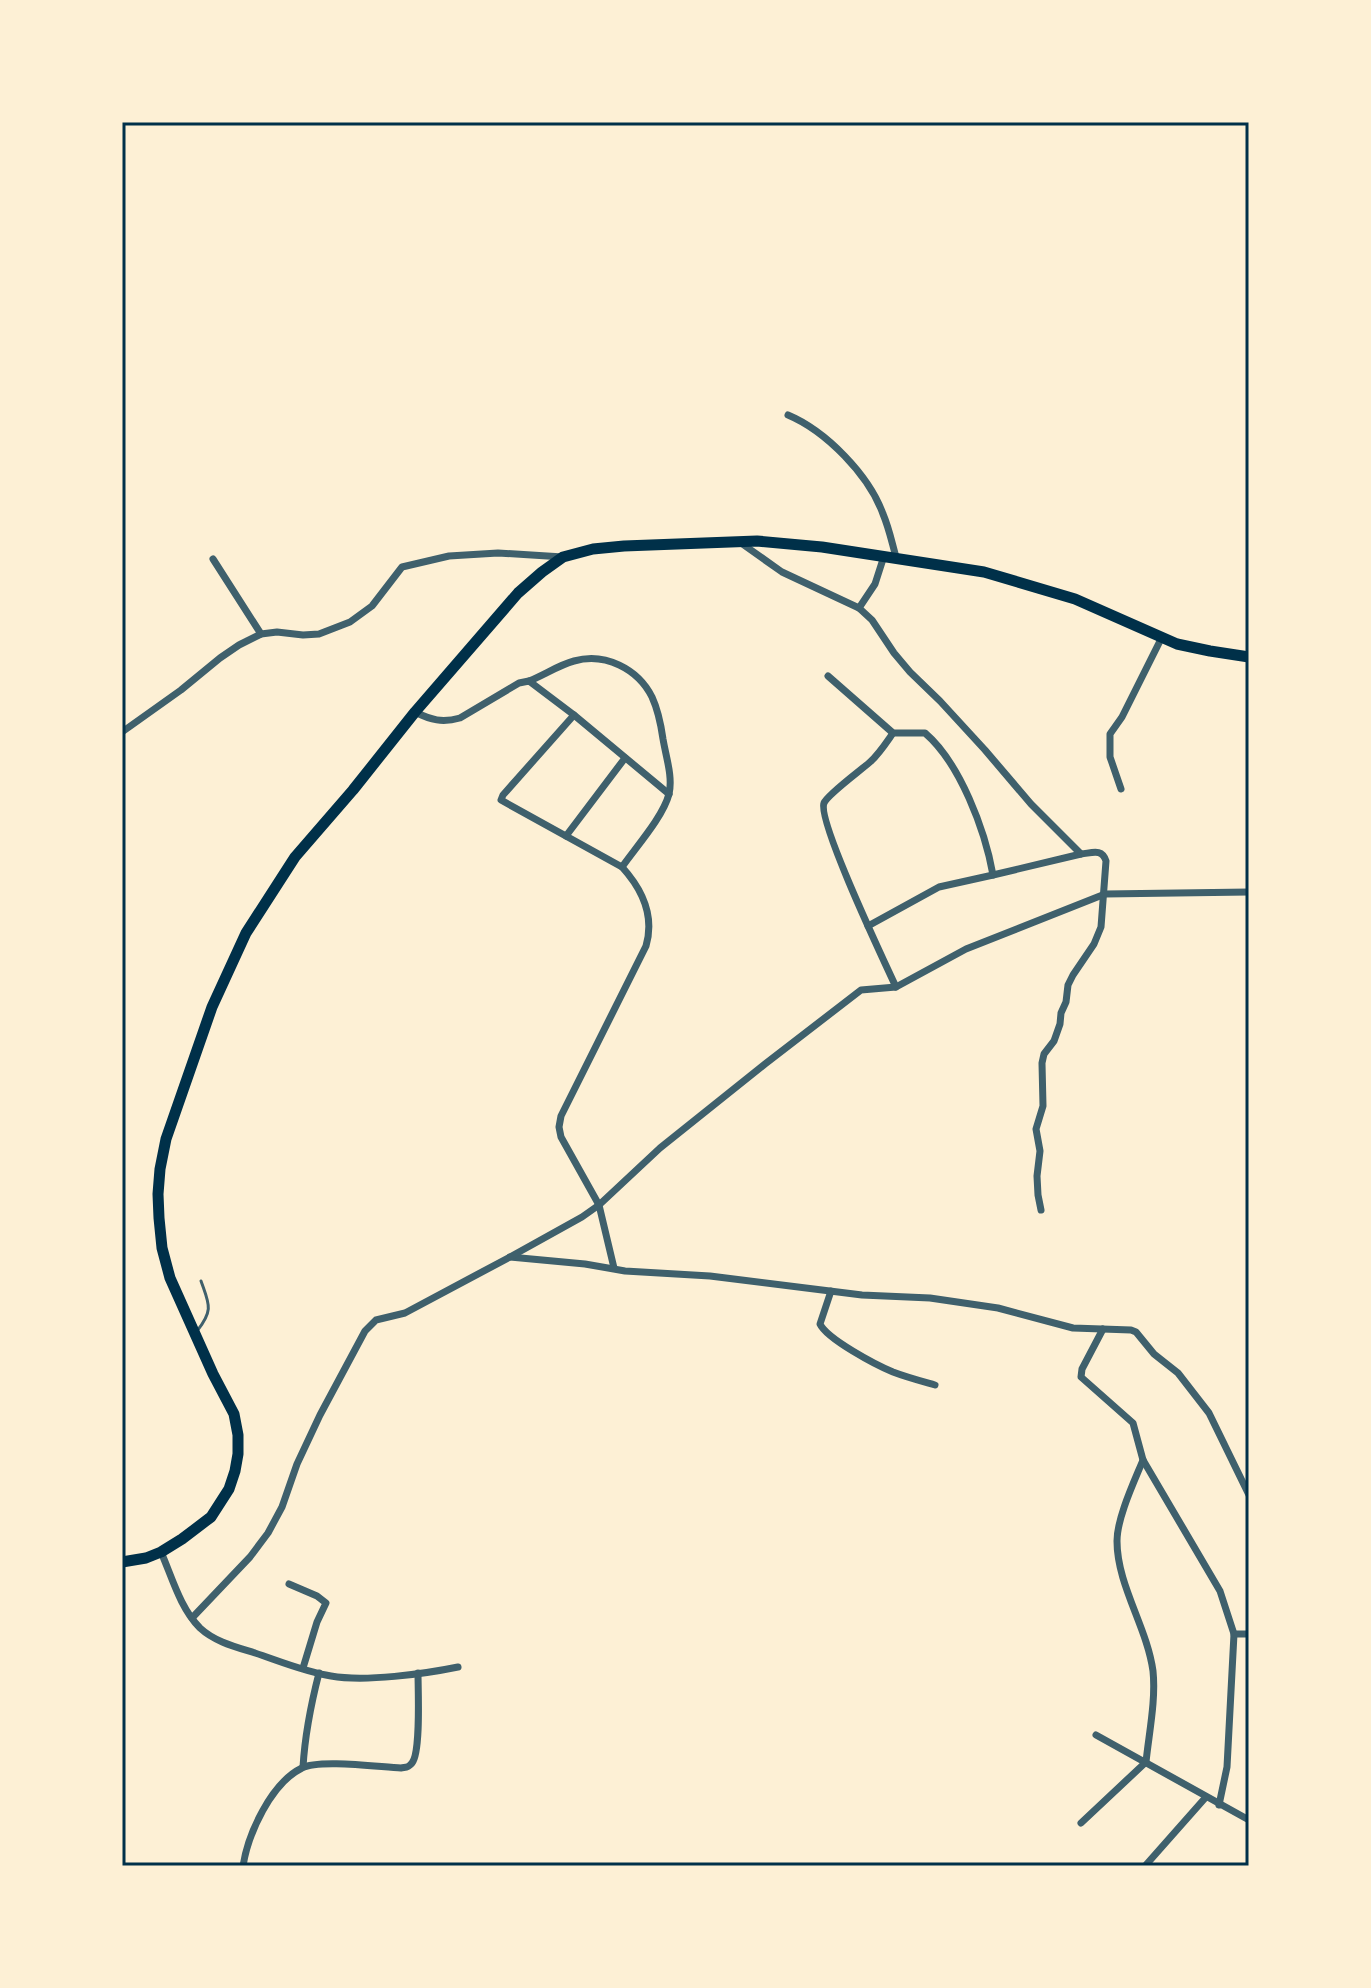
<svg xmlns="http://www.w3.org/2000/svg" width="1371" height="1988" font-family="Helvetica,sans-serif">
	<rect width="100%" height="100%" fill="#fdf0d5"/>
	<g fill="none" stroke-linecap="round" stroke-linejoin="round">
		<path stroke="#3f606c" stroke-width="3" d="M197,1331C214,1310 209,1304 201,1281"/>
		<g stroke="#3f606c" stroke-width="7">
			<path d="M788,415C826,431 869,475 883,514C889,528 892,543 896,557"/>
			<path d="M741,543L782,572L859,608L872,620L894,653L910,672L940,701L985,750L1031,804L1081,854L993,875C985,830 960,763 925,733H893L828,676"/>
			<polyline points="213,559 261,634"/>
			<polyline points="859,608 875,584 884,556"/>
			<path d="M529,681C544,675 559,665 574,661C605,652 638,669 652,697C658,710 661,725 663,739C666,757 673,777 669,794C663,817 636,847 622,867"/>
			<path d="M415,712C431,720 442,723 460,718L519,683L529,681L574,715L669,794"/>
			<path d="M574,715L503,795L501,800L622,867C642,889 655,915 646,946L561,1116L559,1127L561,1137L599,1205L614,1268"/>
			<polyline points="122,732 181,690 220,658 239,645 261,634 277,632 303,635 319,634 350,622 372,606 402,567 449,556 498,553 563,557"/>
			<path d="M893,733C886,743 879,754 870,762C860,771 828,794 824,803C817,820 885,963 896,987"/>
			<polyline points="1121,789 1110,757 1110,734 1122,717 1162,637"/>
			<polyline points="566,836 625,758"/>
			<polyline points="868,926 939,887 993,875"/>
			<path d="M1041,1210L1038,1195L1037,1176L1040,1151L1036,1129L1043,1106L1042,1063L1044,1054L1054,1041L1060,1024L1061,1013L1066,1002L1068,985L1073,975L1094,944L1101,927L1106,861C1102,848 1092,853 1081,854"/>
			<polyline points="510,1257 585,1264 625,1271 710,1276 862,1295 930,1298 998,1308 1073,1328 1131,1330 1136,1332 1154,1354 1178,1373 1209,1413 1249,1495"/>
			<path d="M831,1291L820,1324C827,1339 876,1365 893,1372C906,1377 921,1381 935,1385"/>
			<polyline points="1103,1329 1082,1369 1081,1377 1133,1423 1143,1460 1220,1591 1234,1634 1227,1767 1219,1805"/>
			<path d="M161,1552C172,1577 180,1608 200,1628C215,1642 236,1647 255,1653C279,1661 305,1672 331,1676C365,1682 424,1674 458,1667"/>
			<polyline points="289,1584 317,1596 326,1603 317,1622 303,1668"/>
			<polyline points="192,1618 250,1557 268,1533 282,1507 297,1464 320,1415 365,1331 376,1320 405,1313 510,1257 582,1217 599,1205 660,1148 765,1064 861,990 896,987 966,949 1105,894 1249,892"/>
			<polyline points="1234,1634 1249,1634"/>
			<polyline points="1096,1735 1249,1820"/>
			<path d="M303,1767C305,1734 311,1704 319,1673"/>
			<path d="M1081,1823L1146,1762C1149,1733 1156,1700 1153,1671C1147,1627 1117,1585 1117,1541C1117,1518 1134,1482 1143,1460"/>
			<path d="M243,1866C248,1834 271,1783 302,1768C319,1759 379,1767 401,1768C406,1767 408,1768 412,1763C421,1752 418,1690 418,1673"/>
			<polyline points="1145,1866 1206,1797"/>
		</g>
		<polyline stroke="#003049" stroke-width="11" points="122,1562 146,1558 161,1552 182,1539 211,1517 229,1489 235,1471 238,1454 238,1435 234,1414 213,1374 170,1278 162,1248 159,1218 158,1194 160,1169 166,1139 212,1007 246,933 295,857 353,790 415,712 518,593 542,572 563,557 593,549 624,546 757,541 822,547 984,572 1075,599 1177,644 1210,651 1249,657"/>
	</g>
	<rect width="1371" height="1988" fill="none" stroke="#fdf0d5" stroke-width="248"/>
	<rect x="124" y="124" width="1123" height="1740" fill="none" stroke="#003049" stroke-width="3"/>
</svg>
